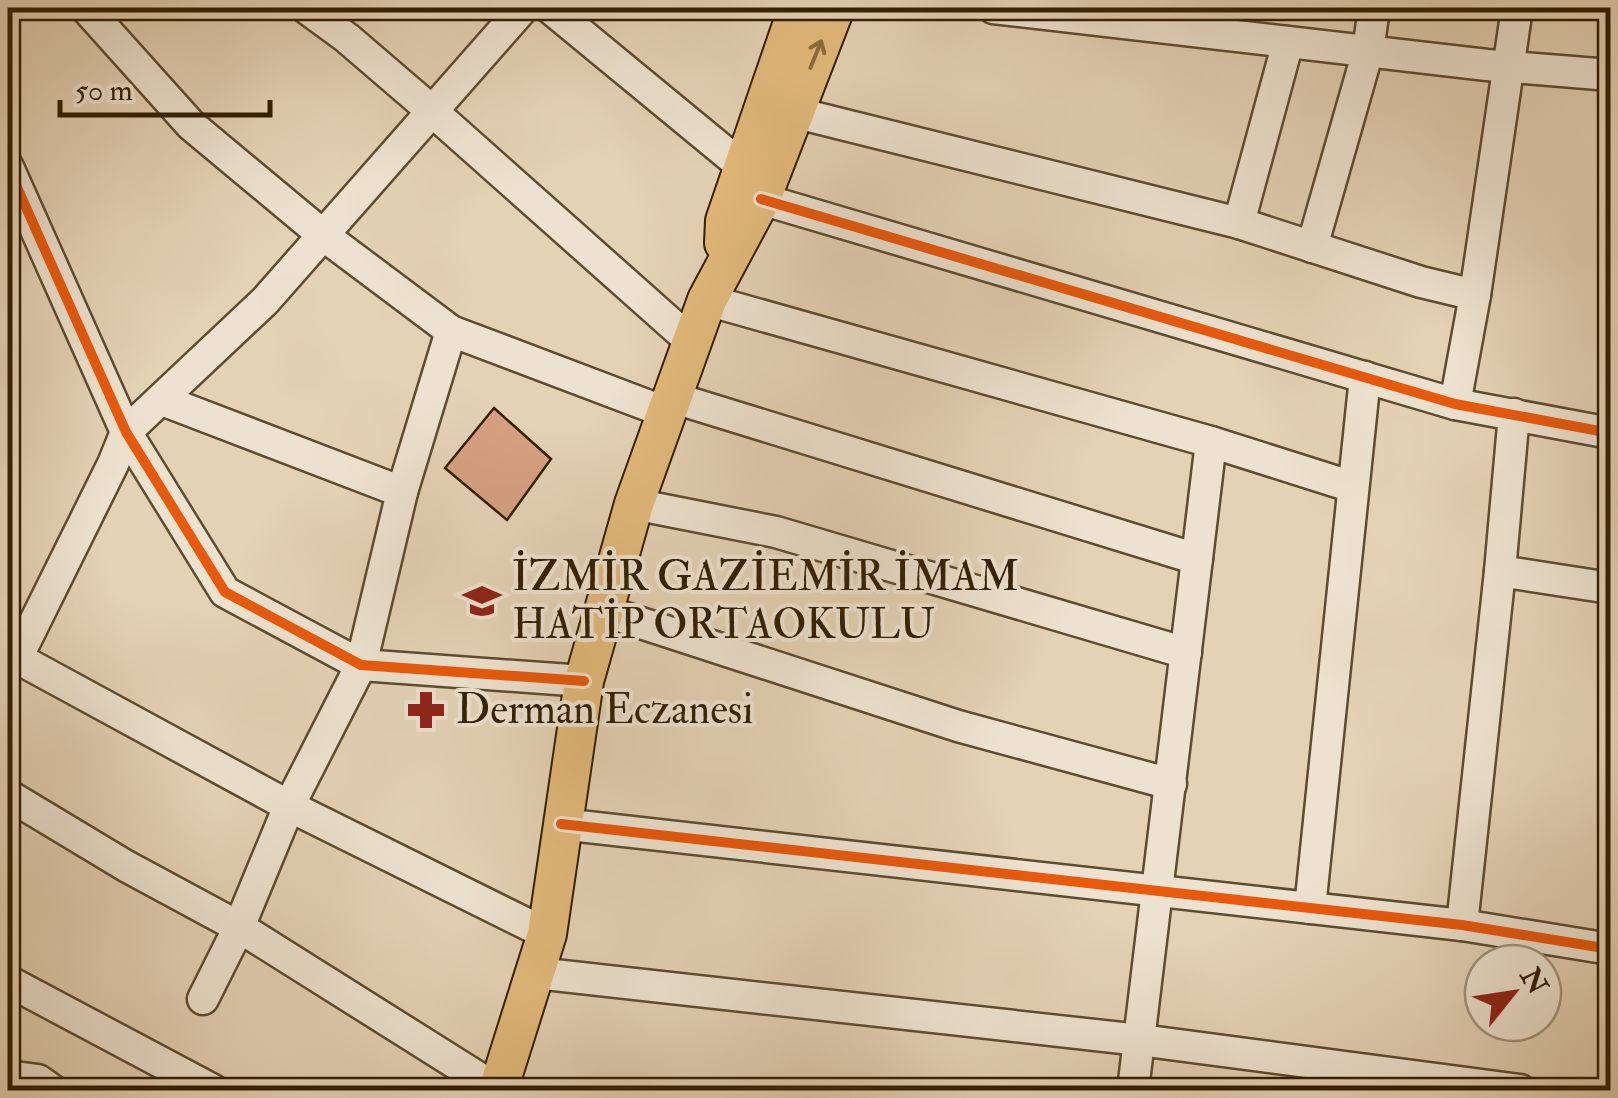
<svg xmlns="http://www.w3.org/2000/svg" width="1618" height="1098" font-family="'IM FELL Double Pica',serif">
	<rect width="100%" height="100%" fill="#e4d2b5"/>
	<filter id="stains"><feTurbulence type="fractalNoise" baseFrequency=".002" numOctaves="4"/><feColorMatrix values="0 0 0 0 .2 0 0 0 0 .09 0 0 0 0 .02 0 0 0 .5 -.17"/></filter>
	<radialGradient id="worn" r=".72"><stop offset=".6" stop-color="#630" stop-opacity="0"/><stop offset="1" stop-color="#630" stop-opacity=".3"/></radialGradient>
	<polygon fill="#d6a081" stroke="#311f02" stroke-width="2.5" points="494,408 551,459 507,520 445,468"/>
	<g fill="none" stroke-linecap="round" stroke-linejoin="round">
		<g stroke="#5e4c2f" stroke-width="35">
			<g id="minor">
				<polyline points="86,8 191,125 323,235 451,331 665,412"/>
				<polyline points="306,8 347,38 432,111 694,344"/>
				<polyline points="550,8 743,167"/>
				<polyline points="993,8 1487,65 1610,75"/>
				<polyline points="793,112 1239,223 1421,282 1475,295"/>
				<polyline points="8,167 126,432 225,592 361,665 584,681"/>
				<polyline points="761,199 1455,404 1610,433"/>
				<polyline points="1239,223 1288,42"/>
				<polyline points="1312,247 1368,51 1374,8"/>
				<polyline points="707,300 1211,442 1353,487"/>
				<polyline points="671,397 1197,559"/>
				<polyline points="162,400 402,492"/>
				<polyline points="1455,404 1475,295 1517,8"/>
				<polyline points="1514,414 1500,571 1610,588"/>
				<polyline points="634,504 776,532 1186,653"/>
				<polyline points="604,611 958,726 1171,784"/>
				<polyline points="8,656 17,658 289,806 547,934"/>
				<polyline points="17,658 113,464 126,432 265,301 523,8"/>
				<polyline points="8,795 126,866 239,927 498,1090"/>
				<polyline points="561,824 1462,925 1610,949"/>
				<polyline points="1310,908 1365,377"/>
				<polyline points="1462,925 1500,571"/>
				<polyline points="536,973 1140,1040 1520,1090"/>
				<polyline points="8,981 213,1090"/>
				<polyline points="203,999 239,927 289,806 361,665 402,492 451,331"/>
				<polyline points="8,1076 38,1080 52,1090"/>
				<polyline points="1133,1090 1211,442"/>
			</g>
		</g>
		<g stroke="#311f02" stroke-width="42">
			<g id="major">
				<polyline points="724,243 725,221 798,8"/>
				<polyline points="498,1090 547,934 584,681 634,504 707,300 761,199 835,8"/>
			</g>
		</g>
		<use href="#minor" stroke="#ede2cf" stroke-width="30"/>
		<use href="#major" stroke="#e2b97a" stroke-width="38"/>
		<g stroke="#ede2cf" stroke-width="16">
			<g id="cycleway">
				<polyline points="8,167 126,432 225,592 361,665 584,681"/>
				<polyline points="761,199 1455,404 1610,433"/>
				<polyline points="561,824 1462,925 1610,949"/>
			</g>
		</g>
		<use href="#cycleway" stroke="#e8590c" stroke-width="10"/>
	</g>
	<defs><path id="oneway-shaft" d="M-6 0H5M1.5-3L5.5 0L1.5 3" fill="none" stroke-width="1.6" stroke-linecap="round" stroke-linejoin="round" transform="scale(2.5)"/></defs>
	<use stroke="#8a6c3e" href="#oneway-shaft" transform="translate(816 54) rotate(-68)"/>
	<defs>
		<g id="school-bare" transform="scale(3)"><path d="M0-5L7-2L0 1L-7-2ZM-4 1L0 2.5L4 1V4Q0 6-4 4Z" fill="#8f2418" stroke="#ede2cf" stroke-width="2.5" paint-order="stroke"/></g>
		<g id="pharmacy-bare" transform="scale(3)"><path d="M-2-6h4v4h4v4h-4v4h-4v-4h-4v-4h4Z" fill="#8f2418" stroke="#ede2cf" stroke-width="2.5" paint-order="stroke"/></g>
	</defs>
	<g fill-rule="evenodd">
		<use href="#school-bare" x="482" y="601"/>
		<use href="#pharmacy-bare" x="426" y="710"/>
	</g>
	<g text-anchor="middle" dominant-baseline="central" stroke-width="8" stroke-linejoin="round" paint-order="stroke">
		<g font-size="42" fill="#311f02" stroke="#ede2cf" text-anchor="start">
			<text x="512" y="577">İZMİR GAZİEMİR İMAM<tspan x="512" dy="48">HATİP ORTAOKULU</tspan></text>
			<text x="456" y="710">Derman Eczanesi</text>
		</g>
	</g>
	<rect width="1618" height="1098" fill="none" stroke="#e4d2b5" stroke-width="40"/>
	<rect x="10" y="10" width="1598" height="1078" fill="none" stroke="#311f02" stroke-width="5"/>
	<rect x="20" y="20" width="1578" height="1058" fill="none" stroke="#311f02" stroke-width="2.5"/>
	<g transform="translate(1513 993) rotate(60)"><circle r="48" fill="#ede2cf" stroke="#a2947d" stroke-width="2.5"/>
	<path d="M0-8L18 38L0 25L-18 38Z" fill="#8f2418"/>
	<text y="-15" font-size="28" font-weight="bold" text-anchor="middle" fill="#311f02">N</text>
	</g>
	<path d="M60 100v15h210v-15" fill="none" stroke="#311f02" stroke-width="5"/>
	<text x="75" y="100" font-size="30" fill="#311f02" stroke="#ede2cf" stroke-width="8" paint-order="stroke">50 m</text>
	<rect width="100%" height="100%" filter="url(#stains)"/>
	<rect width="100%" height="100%" fill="url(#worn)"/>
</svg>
